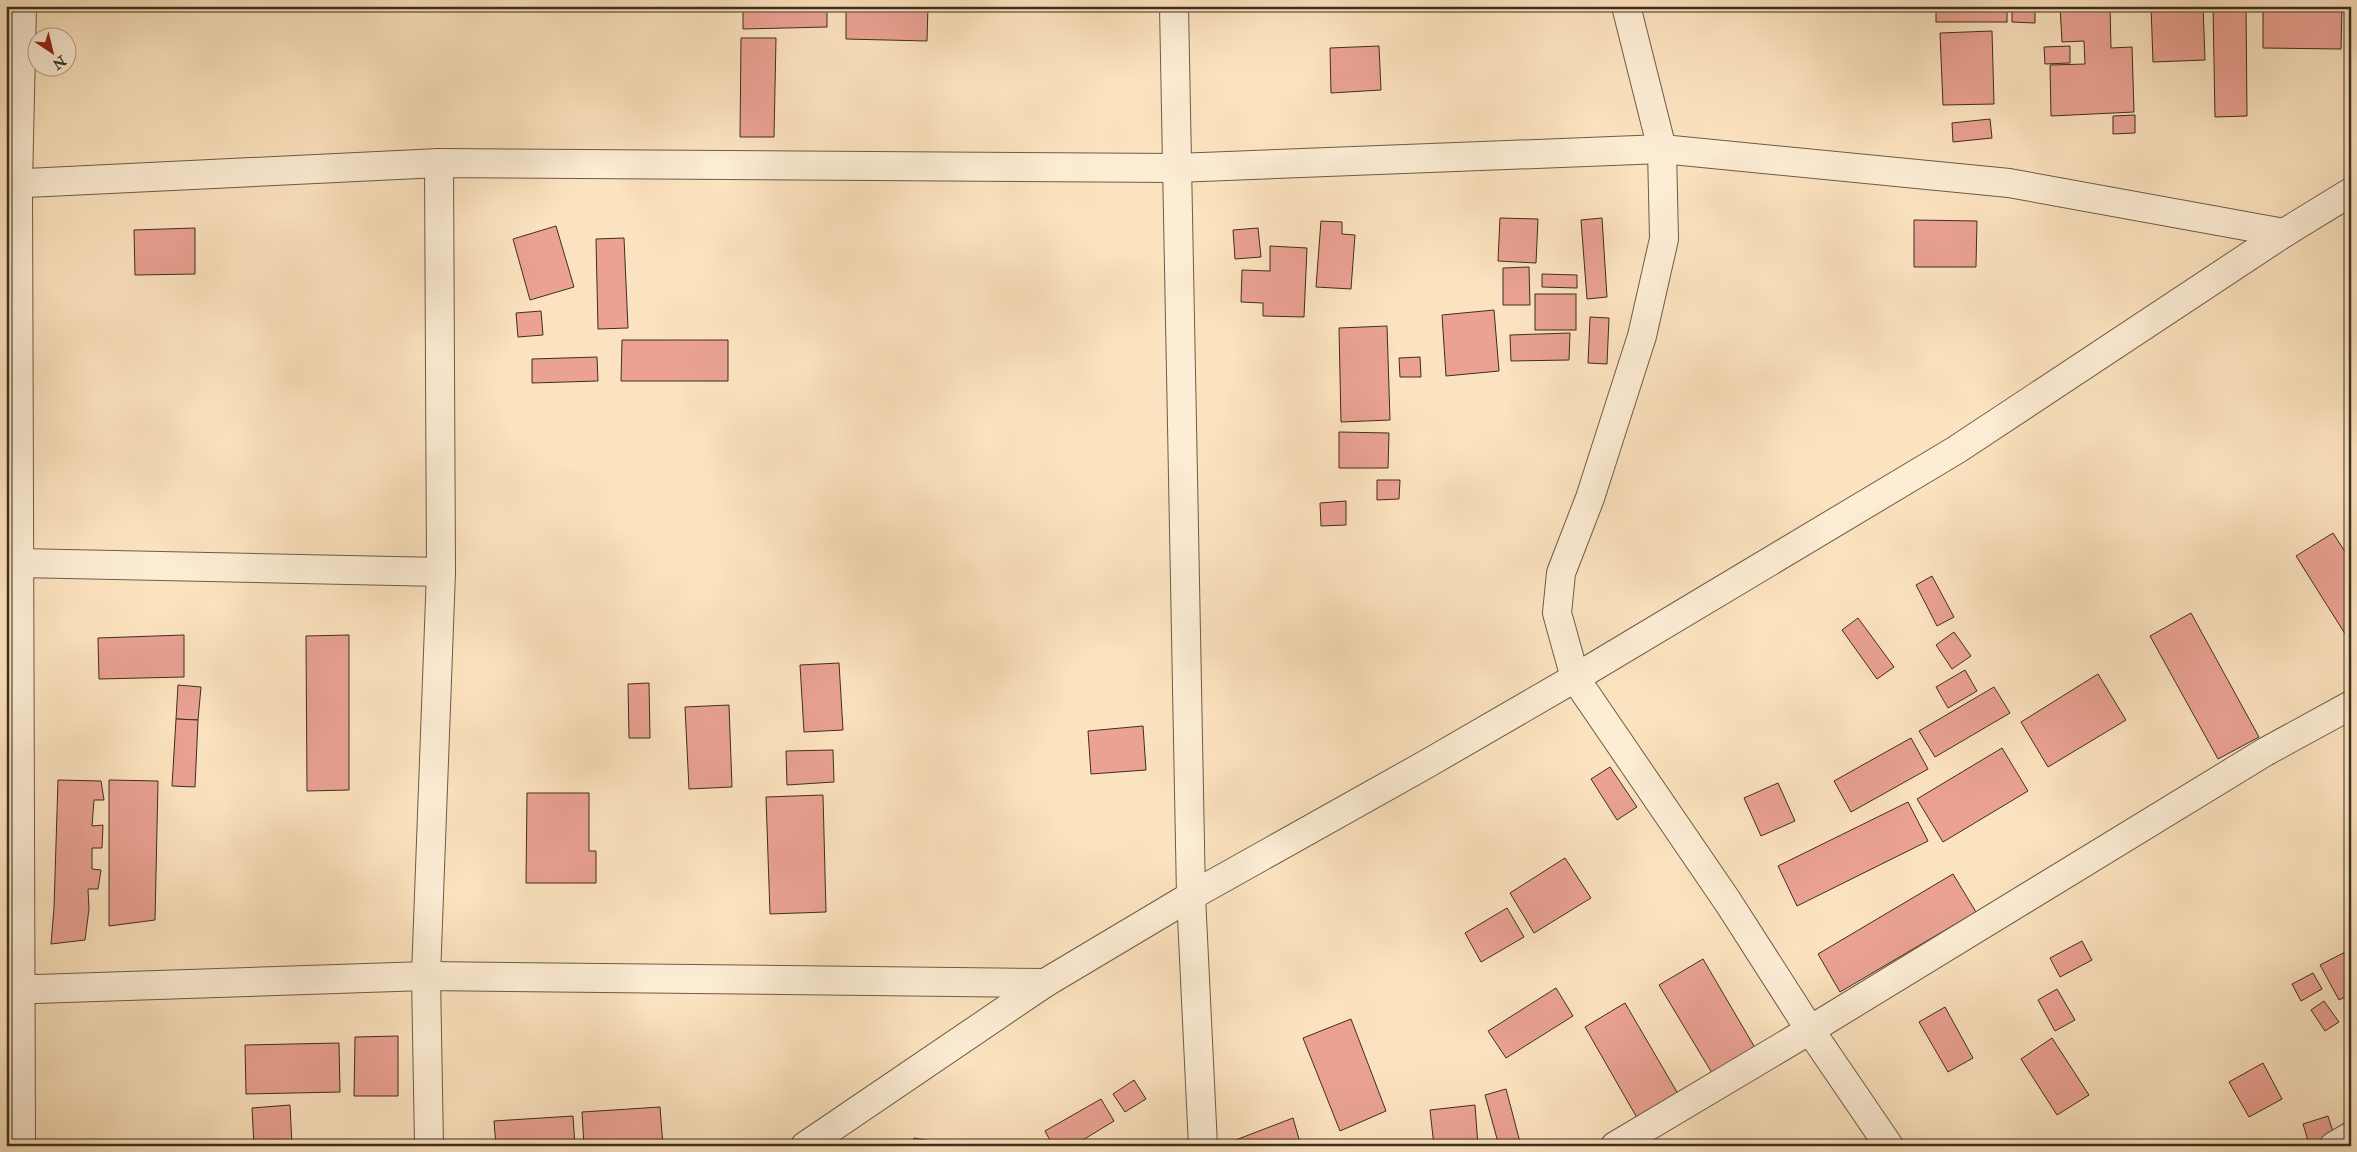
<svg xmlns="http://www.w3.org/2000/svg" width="2357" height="1152" font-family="'IM FELL Double Pica',serif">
	<rect width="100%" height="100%" fill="#fce3bf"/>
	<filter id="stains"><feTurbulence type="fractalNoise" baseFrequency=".004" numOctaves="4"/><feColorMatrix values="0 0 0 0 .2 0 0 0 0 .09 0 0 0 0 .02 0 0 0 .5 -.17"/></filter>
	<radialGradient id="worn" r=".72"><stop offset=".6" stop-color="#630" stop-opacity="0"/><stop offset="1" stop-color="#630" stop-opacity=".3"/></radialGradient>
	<g fill="#eba293" stroke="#3d2f1e">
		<polygon points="743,6 827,6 827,27 743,29"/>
		<polygon points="846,6 928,6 927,41 846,39"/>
		<rect x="1936" y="6" width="71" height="16"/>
		<polygon points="2012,6 2035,6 2035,23 2012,22"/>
		<polygon points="2060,6 2110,6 2111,48 2132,47 2134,112 2051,116 2050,65 2085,64 2084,41 2062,42"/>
		<polygon points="2151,6 2203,6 2205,60 2153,62"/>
		<polygon points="2213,6 2246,6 2247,116 2215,117"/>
		<polygon points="2263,6 2342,6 2341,49 2263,48"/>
		<polygon points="1992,31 1994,104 1943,105 1940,33"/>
		<polygon points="741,38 776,38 774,137 740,137"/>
		<polygon points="1379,46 1381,90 1331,93 1330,48"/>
		<polygon points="2070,46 2070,63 2045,64 2044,47"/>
		<polygon points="2135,115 2135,133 2113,134 2113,116"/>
		<polygon points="1990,119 1992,138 1953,142 1952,123"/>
		<polygon points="1500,218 1538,219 1536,263 1498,261"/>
		<polygon points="1602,218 1607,297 1587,299 1581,220"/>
		<polygon points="1914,220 1977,221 1976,267 1914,267"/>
		<polygon points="1321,221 1342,222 1342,234 1355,235 1351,289 1316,287"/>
		<polygon points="556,226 574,287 530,300 513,239"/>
		<polygon points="195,228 195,274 135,275 134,230"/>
		<polygon points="1258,228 1261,257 1235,259 1233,230"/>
		<polygon points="624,238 628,328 598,329 596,239"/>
		<polygon points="1270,246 1307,248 1304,317 1263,316 1263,303 1241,302 1242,270 1270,271"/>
		<polygon points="1529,267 1530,305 1503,305 1503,268"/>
		<polygon points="1542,274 1577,275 1577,288 1542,287"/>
		<rect x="1535" y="294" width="41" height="36"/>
		<polygon points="1494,310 1499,371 1446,376 1442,315"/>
		<polygon points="541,311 543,335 518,337 516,313"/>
		<polygon points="1590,317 1609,318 1607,364 1588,363"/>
		<polygon points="1387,326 1390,420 1341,422 1339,328"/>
		<polygon points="1570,333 1569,360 1511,361 1510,335"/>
		<polygon points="622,340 728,340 728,381 621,381"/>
		<polygon points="597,357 598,381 532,383 532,359"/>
		<polygon points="1420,357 1421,377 1400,377 1399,358"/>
		<polygon points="1339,432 1389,433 1388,468 1339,468"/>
		<polygon points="1377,480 1400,480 1399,499 1377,500"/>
		<polygon points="1346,501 1346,525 1321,526 1320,503"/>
		<polygon points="2333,533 2351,561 2351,635 2347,637 2296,556"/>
		<polygon points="1932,576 1954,617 1937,626 1916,585"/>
		<polygon points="2191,613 2259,737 2218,759 2150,636"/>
		<polygon points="1858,618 1894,667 1877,679 1842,630"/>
		<polygon points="1954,632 1971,656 1952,669 1936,645"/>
		<polygon points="184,635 184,677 99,679 98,638"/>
		<polygon points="349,635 349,790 307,791 306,636"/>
		<polygon points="839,663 843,730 804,732 800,665"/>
		<polygon points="1965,670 1977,691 1948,708 1936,687"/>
		<polygon points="2098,674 2126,720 2048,767 2021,722"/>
		<polygon points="649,683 650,738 629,738 628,684"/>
		<polygon points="178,685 201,687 198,720 176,719"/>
		<polygon points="1994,687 2010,713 1935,757 1919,731"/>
		<polygon points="729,705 732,787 689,789 685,707"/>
		<polygon points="176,719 198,720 195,787 172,786"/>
		<polygon points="1143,726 1146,770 1091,774 1088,731"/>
		<polygon points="1911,738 1928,769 1851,812 1834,781"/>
		<polygon points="2002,748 2028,791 1943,842 1917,799"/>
		<polygon points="833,750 834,782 787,785 786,751"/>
		<polygon points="1610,767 1637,807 1617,820 1591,779"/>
		<polygon points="58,780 101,781 104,800 94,800 92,826 103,825 102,848 92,848 92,869 101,870 98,889 88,889 89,909 85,940 51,944 54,908"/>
		<polygon points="109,780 158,781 155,920 109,926"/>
		<polygon points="1778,783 1795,821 1761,836 1744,798"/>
		<polygon points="527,793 589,793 589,851 596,851 596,883 526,883"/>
		<polygon points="823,795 826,912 770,914 766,797"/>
		<polygon points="1908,802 1928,841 1797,906 1778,866"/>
		<polygon points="1565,858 1591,898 1534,933 1510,893"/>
		<polygon points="1953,874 1976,912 1840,992 1818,954"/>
		<polygon points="1507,908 1524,937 1481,962 1465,933"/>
		<polygon points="2082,941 2092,960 2060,977 2050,958"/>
		<polygon points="2351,949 2351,994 2339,1000 2320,965"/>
		<polygon points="1703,959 1758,1053 1715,1078 1659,985"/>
		<polygon points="2313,973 2322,989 2301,1001 2292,984"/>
		<polygon points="1556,988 1573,1016 1506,1058 1488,1031"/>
		<polygon points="2057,989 2075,1020 2055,1031 2038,1000"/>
		<polygon points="2324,1001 2339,1022 2325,1031 2311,1010"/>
		<polygon points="1625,1003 1681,1099 1640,1123 1585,1027"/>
		<polygon points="1945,1007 1973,1058 1948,1072 1919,1022"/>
		<polygon points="1351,1019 1386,1111 1340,1131 1303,1038"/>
		<polygon points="398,1036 398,1096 354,1096 355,1037"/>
		<polygon points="2052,1038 2089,1095 2057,1115 2021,1059"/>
		<polygon points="339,1043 340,1092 246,1094 245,1045"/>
		<polygon points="2263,1063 2282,1099 2249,1117 2229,1082"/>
		<polygon points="1134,1080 1146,1099 1125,1112 1113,1094"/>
		<polygon points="1506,1089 1521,1146 1499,1146 1485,1095"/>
		<polygon points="1101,1099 1114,1121 1073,1146 1053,1146 1045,1131"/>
		<polygon points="290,1105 292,1146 254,1146 252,1108"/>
		<polygon points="1475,1105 1478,1146 1434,1146 1430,1110"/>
		<polygon points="660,1107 663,1146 584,1146 582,1112"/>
		<polygon points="573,1116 575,1146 496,1146 494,1121"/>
		<polygon points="2328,1116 2334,1135 2309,1144 2303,1124"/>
		<polygon points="1293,1118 1301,1146 1220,1146"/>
		<polygon points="914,1138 961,1146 913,1146"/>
		<polygon points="2038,1140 2041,1146 2024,1146"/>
		<polygon points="242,1142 242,1146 106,1146 106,1145"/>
	</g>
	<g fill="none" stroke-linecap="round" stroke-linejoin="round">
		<g stroke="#6d5c46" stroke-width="30">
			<g id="minor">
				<polyline points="1174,6 1191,896 1203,1146"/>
				<polyline points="1626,6 1662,149 1664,239 1642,336 1590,498 1561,573 1557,613 1575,678 1728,902 1810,1030 1889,1146"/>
				<polyline points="6,184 439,163 1176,168 1662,149 2009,183 2284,233"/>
				<polyline points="19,563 441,572"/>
				<polyline points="6,990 426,976 1045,983"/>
				<polyline points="21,1146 18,184 22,6"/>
				<polyline points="429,1146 426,976 441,572 439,163"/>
				<polyline points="805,1146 1045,983 1191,896 1423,766 1575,678 1956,450 2284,233 2351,192"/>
				<polyline points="1615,1146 1810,1030 2265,752 2351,705"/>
				<polyline points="2334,1146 2351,1136"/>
			</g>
		</g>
		<use href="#minor" stroke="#fdedd5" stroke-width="28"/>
	</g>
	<rect width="2357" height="1152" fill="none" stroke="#fce3bf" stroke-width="25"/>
	<rect x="8" y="8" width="2342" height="1137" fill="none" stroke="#3d2f1e" stroke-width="2.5"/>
	<rect x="12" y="12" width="2332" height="1127" fill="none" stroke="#3d2f1e"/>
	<g transform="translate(52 52) rotate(145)"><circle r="24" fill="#fdedd5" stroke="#b0a18c"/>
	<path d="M0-4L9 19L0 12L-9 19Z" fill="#8f2418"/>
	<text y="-8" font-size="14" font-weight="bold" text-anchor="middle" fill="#3d2f1e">N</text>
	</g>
	<rect width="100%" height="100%" filter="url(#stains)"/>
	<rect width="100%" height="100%" fill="url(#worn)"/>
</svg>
